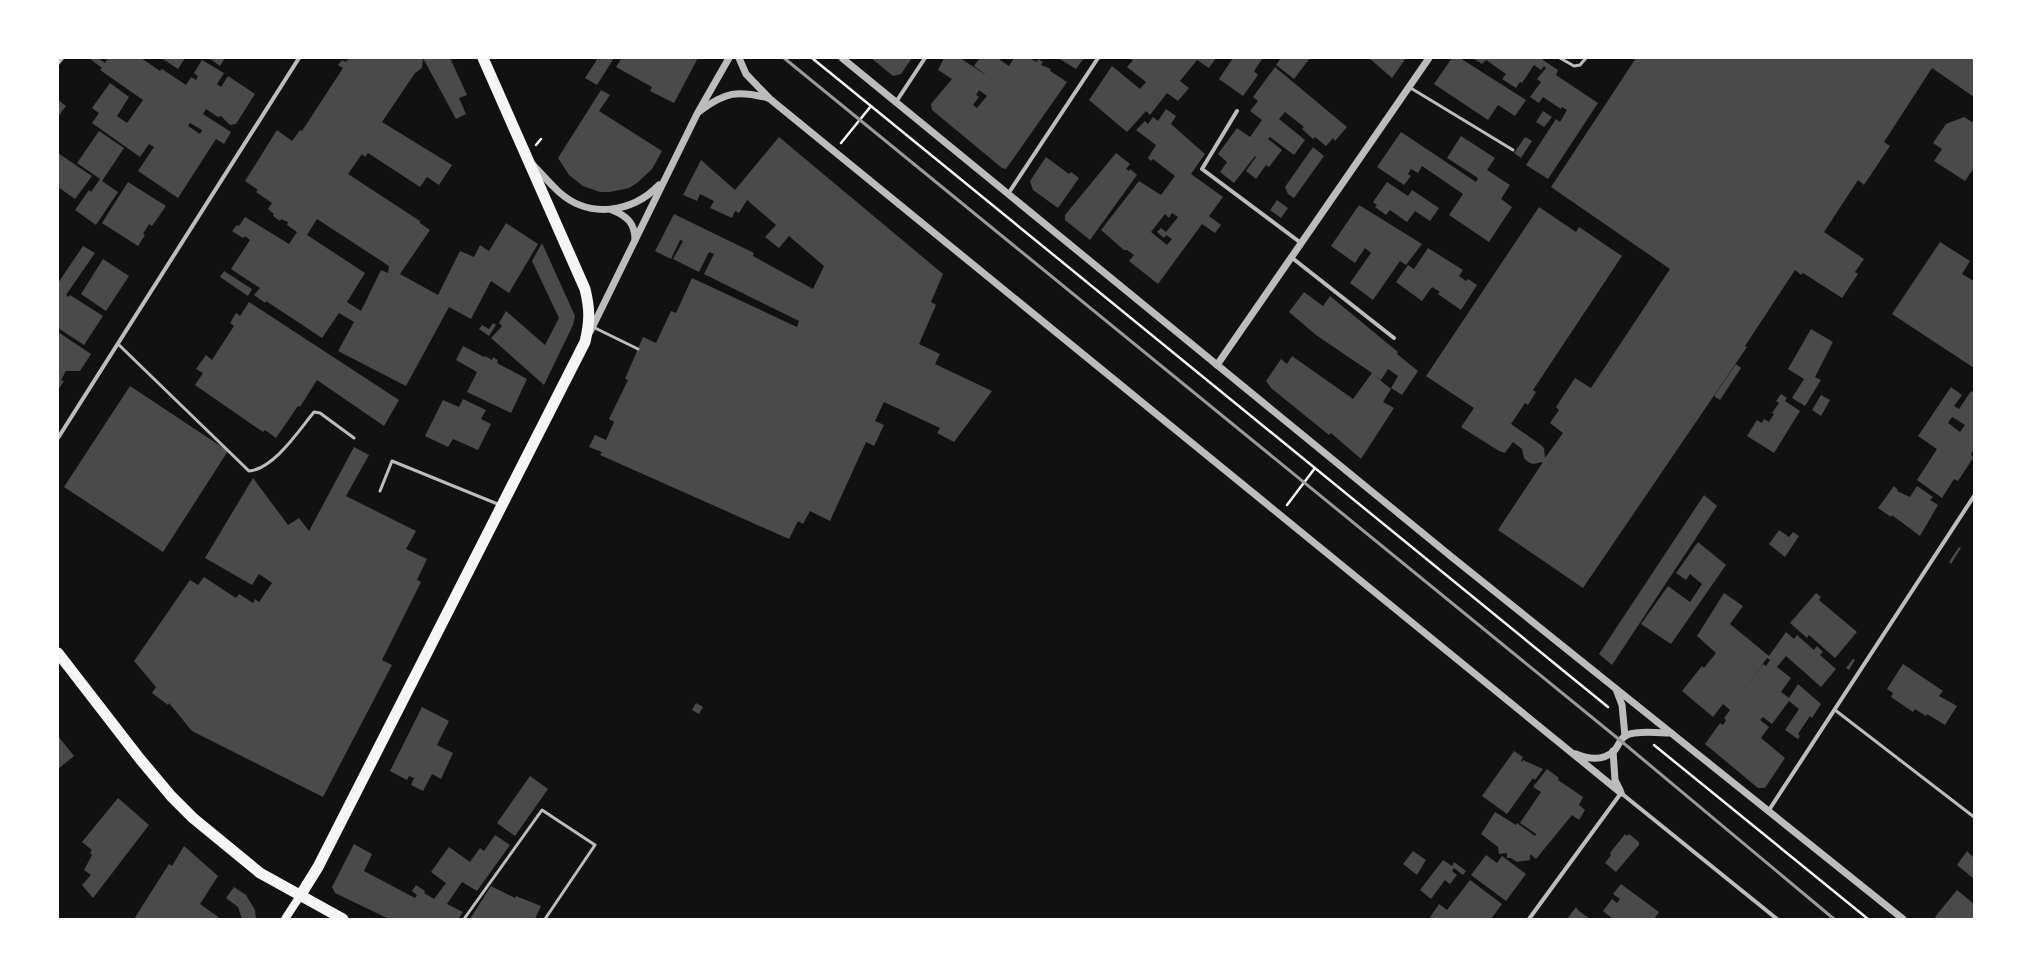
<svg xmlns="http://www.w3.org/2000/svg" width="2032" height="977" font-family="'Space Grotesk',sans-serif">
	<rect width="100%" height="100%" fill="#111"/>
	<g fill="#4a4a4a" fill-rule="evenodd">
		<path d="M89,58H98L105,63L108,58H141L160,71L162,69L186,85L191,77L196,80L198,76L194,73L202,60L224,73L217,84L221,87L228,76L255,94L236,124L230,125L221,116L218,117L206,109L203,114L231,132L224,144L216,139L178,198L138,171L154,147L149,144L140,157L92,123L99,113L92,108L110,83L129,97L117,116L127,123L143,100L100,70L102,68ZM190,123L202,130L200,134L188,126Z"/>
		<polygon points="161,58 185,58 178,69"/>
		<polygon points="209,58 225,58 220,66"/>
		<path d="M349,58H423L422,68L415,73L382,122L452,165L439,185L427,177L420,187L368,153L365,157L362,154L348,174L420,221V223L430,230L400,274L438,295L460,251L474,257L480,245L489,251L506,223L538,244L509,293L491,281L471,319L449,307L406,386L338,351L354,322L339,313L322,338L266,301L265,303L254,295L260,288L231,269L250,240L245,236L243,238L232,231L237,225L239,226L245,217L289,244L297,232L287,225L288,222L281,219L280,221L273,216L274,214L268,209L272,203L256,192L258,190L245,181L277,130L292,141L300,130L302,131L343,68L338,65L342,60L346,62ZM317,219L389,266L388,273L381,270L361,311L347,302L365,273L307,235Z"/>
		<polygon points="423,58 450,58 467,95 459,98 466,114 456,119"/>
		<polygon points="598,58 614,58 597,85 585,78"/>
		<polygon points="622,58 698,58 674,103 650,91 652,87 616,67"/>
		<polygon points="871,58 912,58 901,74 893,76"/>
		<path d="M944,58H960L989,77L974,66L980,58H1001L1000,60L1009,66L1014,58H1030L1036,62L1038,59L1043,62L1041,65L1051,69L1050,71L1067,82L1006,169L1002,168L932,110L931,104L952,79L938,70ZM979,90L987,96L977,108L973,105L979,97L976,95Z"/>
		<polygon points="1058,58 1084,58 1076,69"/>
		<polygon points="1130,58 1216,58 1209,68 1197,60 1180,81 1189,88 1178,101 1167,93 1150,115 1146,111 1127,132 1089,100 1112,66 1140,89 1146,82 1127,67 1133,60"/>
		<polygon points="1233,58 1263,58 1254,71 1258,75 1243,96 1219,79"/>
		<polygon points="1281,58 1310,58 1294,79 1276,65"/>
		<polygon points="1369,58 1406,58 1392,78"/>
		<polygon points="1452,58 1460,58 1526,100 1515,116 1498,105 1488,120 1434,84"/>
		<polygon points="1473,58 1540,58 1558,70 1556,75 1598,103 1548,179 1526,165 1556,119 1560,122 1567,110 1562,107 1561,109 1543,97 1539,103 1530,97 1541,82 1537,79 1546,68 1544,66 1541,70 1534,65 1522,83 1520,82 1516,88 1502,79 1506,74 1486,60 1482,64"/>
		<polygon points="1636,58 1974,58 1974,97 1932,68 1884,142 1890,146 1864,185 1858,180 1824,232 1864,259 1855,272 1858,274 1842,298 1803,273 1801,275 1795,270 1745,346 1747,347 1583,588 1498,530 1543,462 1533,464 1528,462 1524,458 1522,449 1513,442 1505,453 1499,451 1461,427 1474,408 1426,376 1539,207 1576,232 1579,227 1622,256 1533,390 1536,392 1528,405 1525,403 1511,424 1541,445 1544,448 1545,458 1563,433 1550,423 1559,410 1556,407 1575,378 1591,388 1670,269 1551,187"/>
		<polygon points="1275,67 1347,127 1335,141 1333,138 1326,146 1315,137 1313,139 1302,129 1304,127 1285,112 1279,119 1305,140 1294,155 1270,137 1268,139 1282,150 1269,167 1266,165 1256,179 1246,171 1256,157 1255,156 1234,183 1220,172 1227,162 1218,154 1237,128 1250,137 1262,120 1250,111 1258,101 1253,97"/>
		<polygon points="601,90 610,95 599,111 662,151 652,169 637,183 629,188 610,192 600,192 583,186 569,175 558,158"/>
		<polygon points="58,100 66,106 58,117"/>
		<path d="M1166,109L1176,116L1171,124L1205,154L1191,174L1223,197L1209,216L1221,225L1215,233L1202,224L1158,284L1129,261L1134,255L1127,250H1124L1101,230L1139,181L1161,195L1175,176L1153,159L1151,161L1148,158L1156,145L1136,130L1145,121L1148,124L1153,117L1158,121ZM1172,213L1178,217L1166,232L1161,228L1157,232L1164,238L1166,235L1172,239L1167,245L1151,232L1165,214L1169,218Z"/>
		<polygon points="1543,111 1552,117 1544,127 1536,122"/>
		<polygon points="1964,117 1974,123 1974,168 1965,181 1934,161 1942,149 1933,143 1946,124"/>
		<polygon points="99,131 124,148 102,181 118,192 96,225 75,210 89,190 91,192 100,179 77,163"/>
		<polygon points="1401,132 1476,182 1478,178 1447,158 1461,136 1495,158 1487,170 1510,185 1501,199 1512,207 1489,242 1449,215 1463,194 1422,166 1418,173 1411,169 1408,174 1411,176 1404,185 1377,167"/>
		<polygon points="779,137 943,274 931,302 936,305 919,344 940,354 935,364 992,391 954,442 937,433 940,428 884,402 875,421 884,425 874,446 866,442 830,521 810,511 803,524 798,521 789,539 600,455 602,452 589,447 595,435 606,440 614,422 609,419 628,380 625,379 643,337 656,343 671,311 676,313 692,278 797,327 799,321 704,274 714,254 709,252 699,272 673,259 683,241 680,240 671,259 655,251 674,214 754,253 753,256 813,289 824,266 789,236 779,248 765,237 776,225 747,200 739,213 735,211 732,218 710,208 714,201 700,194 697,201 683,195 701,160 735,190"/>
		<polygon points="1525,137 1532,141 1521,158 1514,153"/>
		<polygon points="1313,147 1324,156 1294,198 1288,194 1285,187"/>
		<polygon points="58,153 92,176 75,199 58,187"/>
		<polygon points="1116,153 1130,164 1126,169 1129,171 1130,169 1137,175 1090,240 1065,220 1065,215"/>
		<polygon points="1046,157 1069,174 1071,172 1079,178 1058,208 1033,190 1030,181"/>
		<polygon points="128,182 166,206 152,226 149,224 143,234 145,235 138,246 102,223"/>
		<polygon points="1387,182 1408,196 1412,190 1439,208 1430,221 1415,211 1407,222 1390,210 1386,215 1375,207 1377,205 1373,202"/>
		<polygon points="1277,200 1288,208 1281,218 1270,210"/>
		<polygon points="1359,205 1422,244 1406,265 1400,261 1373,300 1350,283 1371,253 1365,248 1355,263 1331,246"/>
		<polygon points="1940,242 1970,261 1962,274 1974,281 1974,368 1892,314"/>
		<polygon points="542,243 575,316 573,325 544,385 491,338 502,326 499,323 506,311 545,345 559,318 532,261"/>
		<polygon points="83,246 95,253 66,295 69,297 70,295 103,316 84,345 58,328 58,283"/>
		<polygon points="1428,248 1463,270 1459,276 1466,281 1468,279 1477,285 1461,310 1438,294 1440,292 1432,287 1422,301 1396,282 1408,265 1414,269"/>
		<polygon points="103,259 129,276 106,311 81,294"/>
		<polygon points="224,271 252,289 248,296 220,277"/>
		<polygon points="1304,292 1323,306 1330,296 1398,352 1397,354 1418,371 1402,395 1391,388 1398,376 1388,369 1381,380 1374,375 1391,389 1383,402 1394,408 1361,459 1331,433 1329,435 1271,388 1266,381 1281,359 1287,364 1292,356 1353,399 1372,373 1316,335 1289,312"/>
		<polygon points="249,302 399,400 384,426 317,380 300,407 298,406 276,438 265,430 263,432 195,385 203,373 196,369 206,355 212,360 234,326 230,323 236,313 240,316"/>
		<polygon points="493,323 496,325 489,336 479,329 482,325 489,329"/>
		<polygon points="1811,329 1833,342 1815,377 1821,380 1805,406 1792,398 1804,379 1788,369"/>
		<polygon points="58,332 91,354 80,371 66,371 61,380 64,381 58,390"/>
		<polygon points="463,346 484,357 485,356 492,360 493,357 498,360 497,363 527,379 511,413 467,392 477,372 456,360"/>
		<polygon points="1736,364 1741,368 1720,400 1714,396"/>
		<polygon points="130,386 228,451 163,552 64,487"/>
		<path d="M1951,387L1962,395L1954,406L1959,409L1971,391L1974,393V449L1971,454L1973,458L1958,481L1954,479L1942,498L1917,480L1937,449L1918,436ZM1952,417L1965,425L1960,432L1948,423Z"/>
		<polygon points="1781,394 1787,398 1785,401 1800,411 1774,453 1747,436 1757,420 1762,423 1764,419 1769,422 1774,414 1772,413 1779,403 1776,401"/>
		<polygon points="1821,395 1830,400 1821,416 1812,410"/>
		<polygon points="463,399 486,410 481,419 491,424 478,450 453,439 448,447 425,436 443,400 459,407"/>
		<polygon points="354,447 369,455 346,496 416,531 406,549 427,559 417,580 421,582 382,660 392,665 323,797 192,731 169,703 168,705 152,693 156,687 134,661 190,580 198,585 204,577 236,598 239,594 253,603 255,599 259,602 272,583 259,574 252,585 205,558 253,478 288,525 299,518 309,531"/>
		<polygon points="1894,486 1898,490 1897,491 1910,497 1917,486 1933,497 1930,500 1938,505 1920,536 1892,515 1891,517 1878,508"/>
		<polygon points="1704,495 1717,506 1612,665 1599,654"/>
		<polygon points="1779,530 1789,537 1793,532 1799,536 1785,557 1769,544"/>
		<polygon points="1698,542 1726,565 1671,644 1641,624 1668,586 1690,602 1702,584 1690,574 1686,580 1676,573"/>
		<polygon points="1959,547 1961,548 1951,564 1949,562"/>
		<path d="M1724,593L1743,606L1730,624L1769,656L1786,632L1794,639L1797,635L1814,650L1817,646L1823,652L1820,655L1836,669L1821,687L1786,656L1777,667L1791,678L1781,692L1789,698L1798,684L1821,704L1812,718L1810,716L1798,734L1800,736L1798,739L1785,730L1799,709L1789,701L1772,724L1763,717L1760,720L1769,727L1761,738L1785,758L1765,788H1758L1705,744L1720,723L1723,725L1726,720L1724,718L1730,710L1723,704L1713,717L1682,691L1702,666L1704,668L1716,653L1697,636ZM1767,658L1770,660L1766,666L1763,664L1741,694Z"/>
		<polygon points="1816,593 1821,597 1819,600 1857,632 1835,658 1809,635 1807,638 1790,623"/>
		<polygon points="1853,659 1855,660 1849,670 1846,668"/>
		<polygon points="1903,664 1943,691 1939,696 1957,706 1945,725 1927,714 1926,716 1915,709 1913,712 1891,697 1893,693 1887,689"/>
		<polygon points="696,703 703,707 699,714 692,710"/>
		<polygon points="422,707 449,721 437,745 453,753 441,779 432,774 423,791 411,785 414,778 409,776 407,780 390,771"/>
		<polygon points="58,736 74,756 58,769"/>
		<polygon points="1514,751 1523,757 1521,761 1522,762 1523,760 1543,769 1535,780 1533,778 1507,814 1482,796"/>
		<polygon points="1547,769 1559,778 1558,780 1583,797 1579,805 1585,810 1579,820 1572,815 1536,859 1530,854 1530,860 1517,862 1511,858 1507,858 1507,853 1499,854 1498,847 1481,834 1495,812 1516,825 1517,823 1535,836 1536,834 1520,823 1541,792 1533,787"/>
		<polygon points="530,776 548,789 515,836 497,823"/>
		<polygon points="118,798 149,825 93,898 82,885 91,875 84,870 92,855 90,853 92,850 82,842"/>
		<polygon points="1625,834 1627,836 1629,834 1639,842 1639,845 1616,872 1605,863 1611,855 1610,853"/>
		<polygon points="495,835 510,845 477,891 462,882 447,904 463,912 458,919 389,919 335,893 332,887 354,844 372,854 364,871 415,898 417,895 412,891 416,885 425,891 424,893 434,899 446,883 431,872 449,847 470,862 480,848 484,851"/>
		<polygon points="184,846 218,876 200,904 221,919 190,918 189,919 134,919 169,864 172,866"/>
		<polygon points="1413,851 1426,860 1417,875 1403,864"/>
		<polygon points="1967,851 1974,858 1974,879 1957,865"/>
		<polygon points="1486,855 1497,863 1502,856 1526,874 1506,901 1471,875"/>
		<polygon points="1443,860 1452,866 1454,862 1466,871 1463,875 1454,868 1452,871 1457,875 1450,884 1445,880 1431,899 1420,890"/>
		<polygon points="1470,880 1502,904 1491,919 1429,919 1439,904 1447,910"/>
		<polygon points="1621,884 1659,912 1654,919 1613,919 1603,911 1612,899 1617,903 1620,899 1613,894"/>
		<polygon points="491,886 515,898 516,896 541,906 535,919 470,919"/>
		<polygon points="234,887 246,895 255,910 256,919 242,919 238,907 226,898"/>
		<polygon points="1957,890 1974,904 1974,919 1937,919 1935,917"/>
		<polygon points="1576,907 1579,911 1590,919 1567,919"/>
	</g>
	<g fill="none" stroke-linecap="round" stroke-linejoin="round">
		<g stroke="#f5f5f5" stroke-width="2.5">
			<polyline points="812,58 1608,707"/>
			<polyline points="841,143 871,106"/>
			<polyline points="536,145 541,139"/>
			<polyline points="1287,505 1315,468"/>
			<polyline points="1654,745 1868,919"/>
		</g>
		<g stroke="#bcbcbc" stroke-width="3">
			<polyline points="1560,58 1574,66 1580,65 1586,58"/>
			<polyline points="1409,87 1513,150"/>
			<polyline points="593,327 638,349"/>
			<path d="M118,344L249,471C274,469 299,430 314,412L320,413L354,438"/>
			<polyline points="380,491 392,461 500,505"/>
			<polyline points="1835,710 1974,817"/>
			<polyline points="464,919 542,810 595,845 545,919"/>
		</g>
		<g stroke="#bcbcbc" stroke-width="4">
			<polyline points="58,63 62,58"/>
			<polyline points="896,102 925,58"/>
			<polyline points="1237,111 1202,169 1301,243"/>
			<polyline points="1008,194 1098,58"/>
			<polyline points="1291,257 1394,338"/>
			<polyline points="58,438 299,58"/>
			<polyline points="1769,810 1974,496"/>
			<polyline points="1529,919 1621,793 1777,919"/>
		</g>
		<g stroke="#bcbcbc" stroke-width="7">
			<polyline points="739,58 746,74 770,99 1621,793"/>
			<polyline points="842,58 1453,558 1903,919"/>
			<path d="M700,111C725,92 738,90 768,98"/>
			<path d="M533,165C541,173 549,183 559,192C589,219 632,213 659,185"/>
			<path d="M612,210C627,216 635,223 635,240"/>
			<polyline points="590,332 697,114 729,58"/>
			<polyline points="1217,365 1429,58"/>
			<polyline points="1616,689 1622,705 1625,736"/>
			<polyline points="1613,751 1615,780 1620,790"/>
			<path d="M1576,754C1588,759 1603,761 1614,751C1618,747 1620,739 1625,736C1634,730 1660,733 1671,733"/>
		</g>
		<polyline stroke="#f5f5f5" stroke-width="8" points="285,919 300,896"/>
		<g stroke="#f5f5f5" stroke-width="11">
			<polyline points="58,653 140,759 171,796 193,818 260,873 343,919"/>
			<path d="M300,896L318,867L585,342C590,321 590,309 585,289L483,58"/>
		</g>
		<polyline stroke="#9a9a9a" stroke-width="3" points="784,58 1621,741 1834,919"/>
	</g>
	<rect width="2032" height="977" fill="none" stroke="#ffffff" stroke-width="118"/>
</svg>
